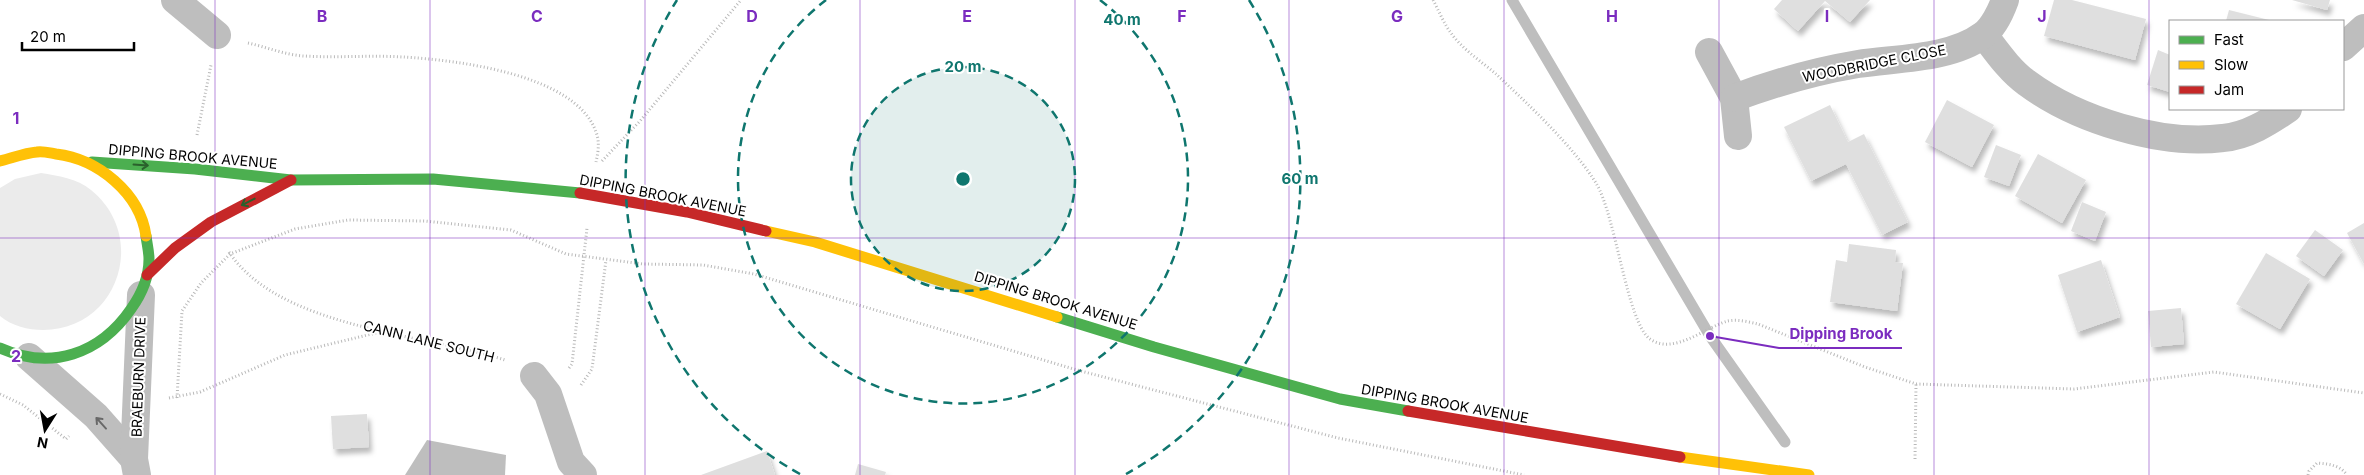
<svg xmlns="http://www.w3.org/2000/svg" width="2364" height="475" font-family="Inter,sans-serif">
	<defs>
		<filter id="shadow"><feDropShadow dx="3" dy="5.5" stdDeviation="2.5" flood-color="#0004"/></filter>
	</defs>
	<rect width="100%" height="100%" fill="#fff"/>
	<path fill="#ebebeb" d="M41,173C58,176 77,178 91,190C149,237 118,330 43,330C28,330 12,326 0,316V188L15,179Z"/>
	<polygon fill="#bebebe" points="427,440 506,455 505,475 405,475"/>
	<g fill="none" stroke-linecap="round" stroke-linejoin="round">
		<polyline stroke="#bebebe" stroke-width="11" points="1512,0 1710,336 1785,442"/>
	</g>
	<g fill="#dfdfdf" filter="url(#shadow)">
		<polygon points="1782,0 1870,0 1850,22 1825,1 1798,31 1774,9"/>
		<polygon points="2054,0 2072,0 2146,19 2135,60 2044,36"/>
		<polygon points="2292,0 2330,0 2327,10"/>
		<polygon points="2229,10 2273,21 2226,21"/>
		<polygon points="2158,50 2170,55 2170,92 2147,85"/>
		<polygon points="1947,100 1994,125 1972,167 1925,142"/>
		<polygon points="1830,105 1848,142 1864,134 1908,222 1882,235 1846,164 1811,181 1784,127"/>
		<polygon points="1996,145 2021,155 2009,186 1984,177"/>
		<polygon points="2038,154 2086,180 2062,223 2015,196"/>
		<polygon points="2082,202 2106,212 2095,241 2071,231"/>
		<polygon points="2364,223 2364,264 2347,233"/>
		<polygon points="2315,230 2343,250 2324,276 2296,256"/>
		<polygon points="1849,244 1896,250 1895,262 1903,263 1897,311 1830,302 1836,260 1847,262"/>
		<polygon points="2266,253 2310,279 2280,329 2236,304"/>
		<polygon points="2101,260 2120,317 2077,332 2058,275"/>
		<polygon points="2181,308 2184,344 2151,347 2148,311"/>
		<polygon points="367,414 369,447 333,449 331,416"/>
		<polygon points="767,451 775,475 701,475"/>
		<polygon points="858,464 886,472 885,475 855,475"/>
	</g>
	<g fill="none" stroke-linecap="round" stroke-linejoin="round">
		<g stroke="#b9b9b9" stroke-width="3" stroke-dasharray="1 2.5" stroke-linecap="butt">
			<path d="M1433,0C1439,11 1444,24 1451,33C1462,49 1482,62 1496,74C1528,104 1573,146 1596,183C1616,216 1627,323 1650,339C1674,356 1707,326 1728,321C1738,319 1749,322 1758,324L1865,367L1916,384L2074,389L2214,372L2364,393"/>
			<path d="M248,43C266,47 286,55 304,56C337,58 370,55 403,57C456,60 576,74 596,132C600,142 598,153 596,162"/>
			<polyline points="197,135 211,65"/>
			<polyline points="602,161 640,121 741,0"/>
			<path d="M229,252C279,328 424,334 505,360"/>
			<polyline points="569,368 572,364 587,228"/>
			<polyline points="581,385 592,369 606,260"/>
			<polyline points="0,394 23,405 66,439 69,436"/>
			<polyline points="169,398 200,392 285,355 384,331"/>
			<polyline points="177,398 182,311 201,283 230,254 295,229 348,220 425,221 511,230 566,254 643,264 703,265 754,274 1077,370 1338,438 1524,475"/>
			<polyline points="1915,459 1916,384"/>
			<path d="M2308,475L2309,471L2317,463C2329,464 2340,465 2347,475"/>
		</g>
		<g stroke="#bebebe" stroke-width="28">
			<polyline points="175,0 217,35"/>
			<path d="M1984,35C1997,52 2010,71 2027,83C2077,120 2161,146 2223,138C2247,136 2269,122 2288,109"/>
			<polyline points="2343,47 2364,28"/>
			<polyline points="1709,52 1734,98 1738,136"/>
			<path d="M1734,98C1774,83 1816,71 1858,64C1897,58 1951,59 1983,35C1993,28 2001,11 2005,0"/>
			<polyline points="29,357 96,416 134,459"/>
			<polyline points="534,376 548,394 571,462 583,475"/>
			<polyline points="137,475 134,459 141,295"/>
		</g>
		<g stroke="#4caf50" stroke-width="11">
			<polyline points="92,162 195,169 291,180 433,179 580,193"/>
			<polyline points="1057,317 1154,347 1340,399 1408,411"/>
			<path d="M0,348C51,371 100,354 131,309C141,295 149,277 149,259C149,252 147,244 146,236"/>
		</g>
		<g stroke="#ffc107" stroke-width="11">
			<path d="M0,161C12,158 25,153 37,152C43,151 50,153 56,154C98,159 140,193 146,236"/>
			<polyline points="766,231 815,242 1057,317"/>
			<polyline points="1680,457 1809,475"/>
		</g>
		<g stroke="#c62828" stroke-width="11">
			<polyline points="580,193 687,212 766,231"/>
			<polyline points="147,275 175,248 211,222 291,180"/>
			<polyline points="1408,411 1680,457"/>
		</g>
	</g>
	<defs><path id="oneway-shaft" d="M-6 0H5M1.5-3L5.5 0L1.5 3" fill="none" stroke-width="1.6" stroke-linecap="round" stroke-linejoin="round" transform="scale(1.25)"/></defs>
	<g stroke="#2a602c">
		<use href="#oneway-shaft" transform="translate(141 165) rotate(4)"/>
		<use href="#oneway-shaft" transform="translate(248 202) rotate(153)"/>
	</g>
	<use stroke="#686868" href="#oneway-shaft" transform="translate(101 423) rotate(-132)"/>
	<path fill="none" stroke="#7b2cbf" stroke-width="1" stroke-opacity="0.55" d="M215,0V475M430,0V475M645,0V475M860,0V475M1075,0V475M1289,0V475M1504,0V475M1719,0V475M1934,0V475M2149,0V475M0,238H2364"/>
	<circle cx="963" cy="179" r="112" fill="#0f766e" fill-opacity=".12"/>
	<g fill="none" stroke="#0f766e" stroke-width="2.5" stroke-dasharray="9 6">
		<circle cx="963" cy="179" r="112"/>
		<path d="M1100 0A225 225 0 1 1 826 0"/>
		<path d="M800 474A337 337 0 0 1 677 0M1249 0A337 337 0 0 1 1126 474"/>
	</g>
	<g text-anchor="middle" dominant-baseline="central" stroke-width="4" stroke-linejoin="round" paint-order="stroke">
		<g font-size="14" fill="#000" stroke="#fff">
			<text transform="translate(1874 63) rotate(-11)">WOODBRIDGE CLOSE</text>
			<text transform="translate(193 156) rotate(5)">DIPPING BROOK AVENUE</text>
			<text transform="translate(663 195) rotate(11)">DIPPING BROOK AVENUE</text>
			<text transform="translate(1056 300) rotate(17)">DIPPING BROOK AVENUE</text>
			<text transform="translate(429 341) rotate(14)">CANN LANE SOUTH</text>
			<text transform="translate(138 377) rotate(-88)">BRAEBURN DRIVE</text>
			<text transform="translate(1445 403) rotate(10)">DIPPING BROOK AVENUE</text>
		</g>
	</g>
	<g font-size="16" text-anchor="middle" font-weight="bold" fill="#7b2cbf" stroke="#fff" stroke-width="4" stroke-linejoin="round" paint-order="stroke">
		<text x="322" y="22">B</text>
		<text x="537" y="22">C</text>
		<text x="752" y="22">D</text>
		<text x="967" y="22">E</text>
		<text x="1182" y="22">F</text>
		<text x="1397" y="22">G</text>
		<text x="1612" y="22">H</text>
		<text x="1827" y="22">I</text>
		<text x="2042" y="22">J</text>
		<text x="16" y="124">1</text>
		<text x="16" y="362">2</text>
	</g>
	<circle cx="963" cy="179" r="8" fill="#0f766e" stroke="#fff" stroke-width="2.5"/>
	<g font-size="15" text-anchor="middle" font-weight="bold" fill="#0f766e" stroke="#fff" stroke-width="4" stroke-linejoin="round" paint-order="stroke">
		<text x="1122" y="25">40 m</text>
		<text x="963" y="72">20 m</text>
		<text x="1300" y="184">60 m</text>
	</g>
	<path fill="none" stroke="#7b2cbf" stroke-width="2" d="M1710 336L1779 348H1902"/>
	<circle fill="#7b2cbf" stroke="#fff" stroke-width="2" cx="1710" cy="336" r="5"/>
	<g font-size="15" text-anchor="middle" font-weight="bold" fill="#7b2cbf" stroke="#fff" stroke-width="4" stroke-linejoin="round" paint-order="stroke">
		<text x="1841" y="339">Dipping Brook</text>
	</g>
	<rect x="2169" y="20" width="175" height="90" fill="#ffffff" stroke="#999999"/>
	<rect x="2179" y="36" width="25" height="8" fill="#4caf50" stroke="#999999"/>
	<text x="2214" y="45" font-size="15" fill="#000000">Fast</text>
	<rect x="2179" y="61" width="25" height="8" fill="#ffc107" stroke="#999999"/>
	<text x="2214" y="70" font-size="15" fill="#000000">Slow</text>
	<rect x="2179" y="86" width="25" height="8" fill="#c62828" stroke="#999999"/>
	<text x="2214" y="95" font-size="15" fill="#000000">Jam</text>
	<g transform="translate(45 430) rotate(191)" stroke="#ffffff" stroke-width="4" paint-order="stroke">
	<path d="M0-4L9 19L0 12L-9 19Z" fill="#000000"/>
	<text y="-8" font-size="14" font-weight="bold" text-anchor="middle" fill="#000000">N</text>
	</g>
	<path d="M22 42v8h112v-8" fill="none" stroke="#000000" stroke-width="2.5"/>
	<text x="30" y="42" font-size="15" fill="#000000" stroke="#ffffff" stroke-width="4" paint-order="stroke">20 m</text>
</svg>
